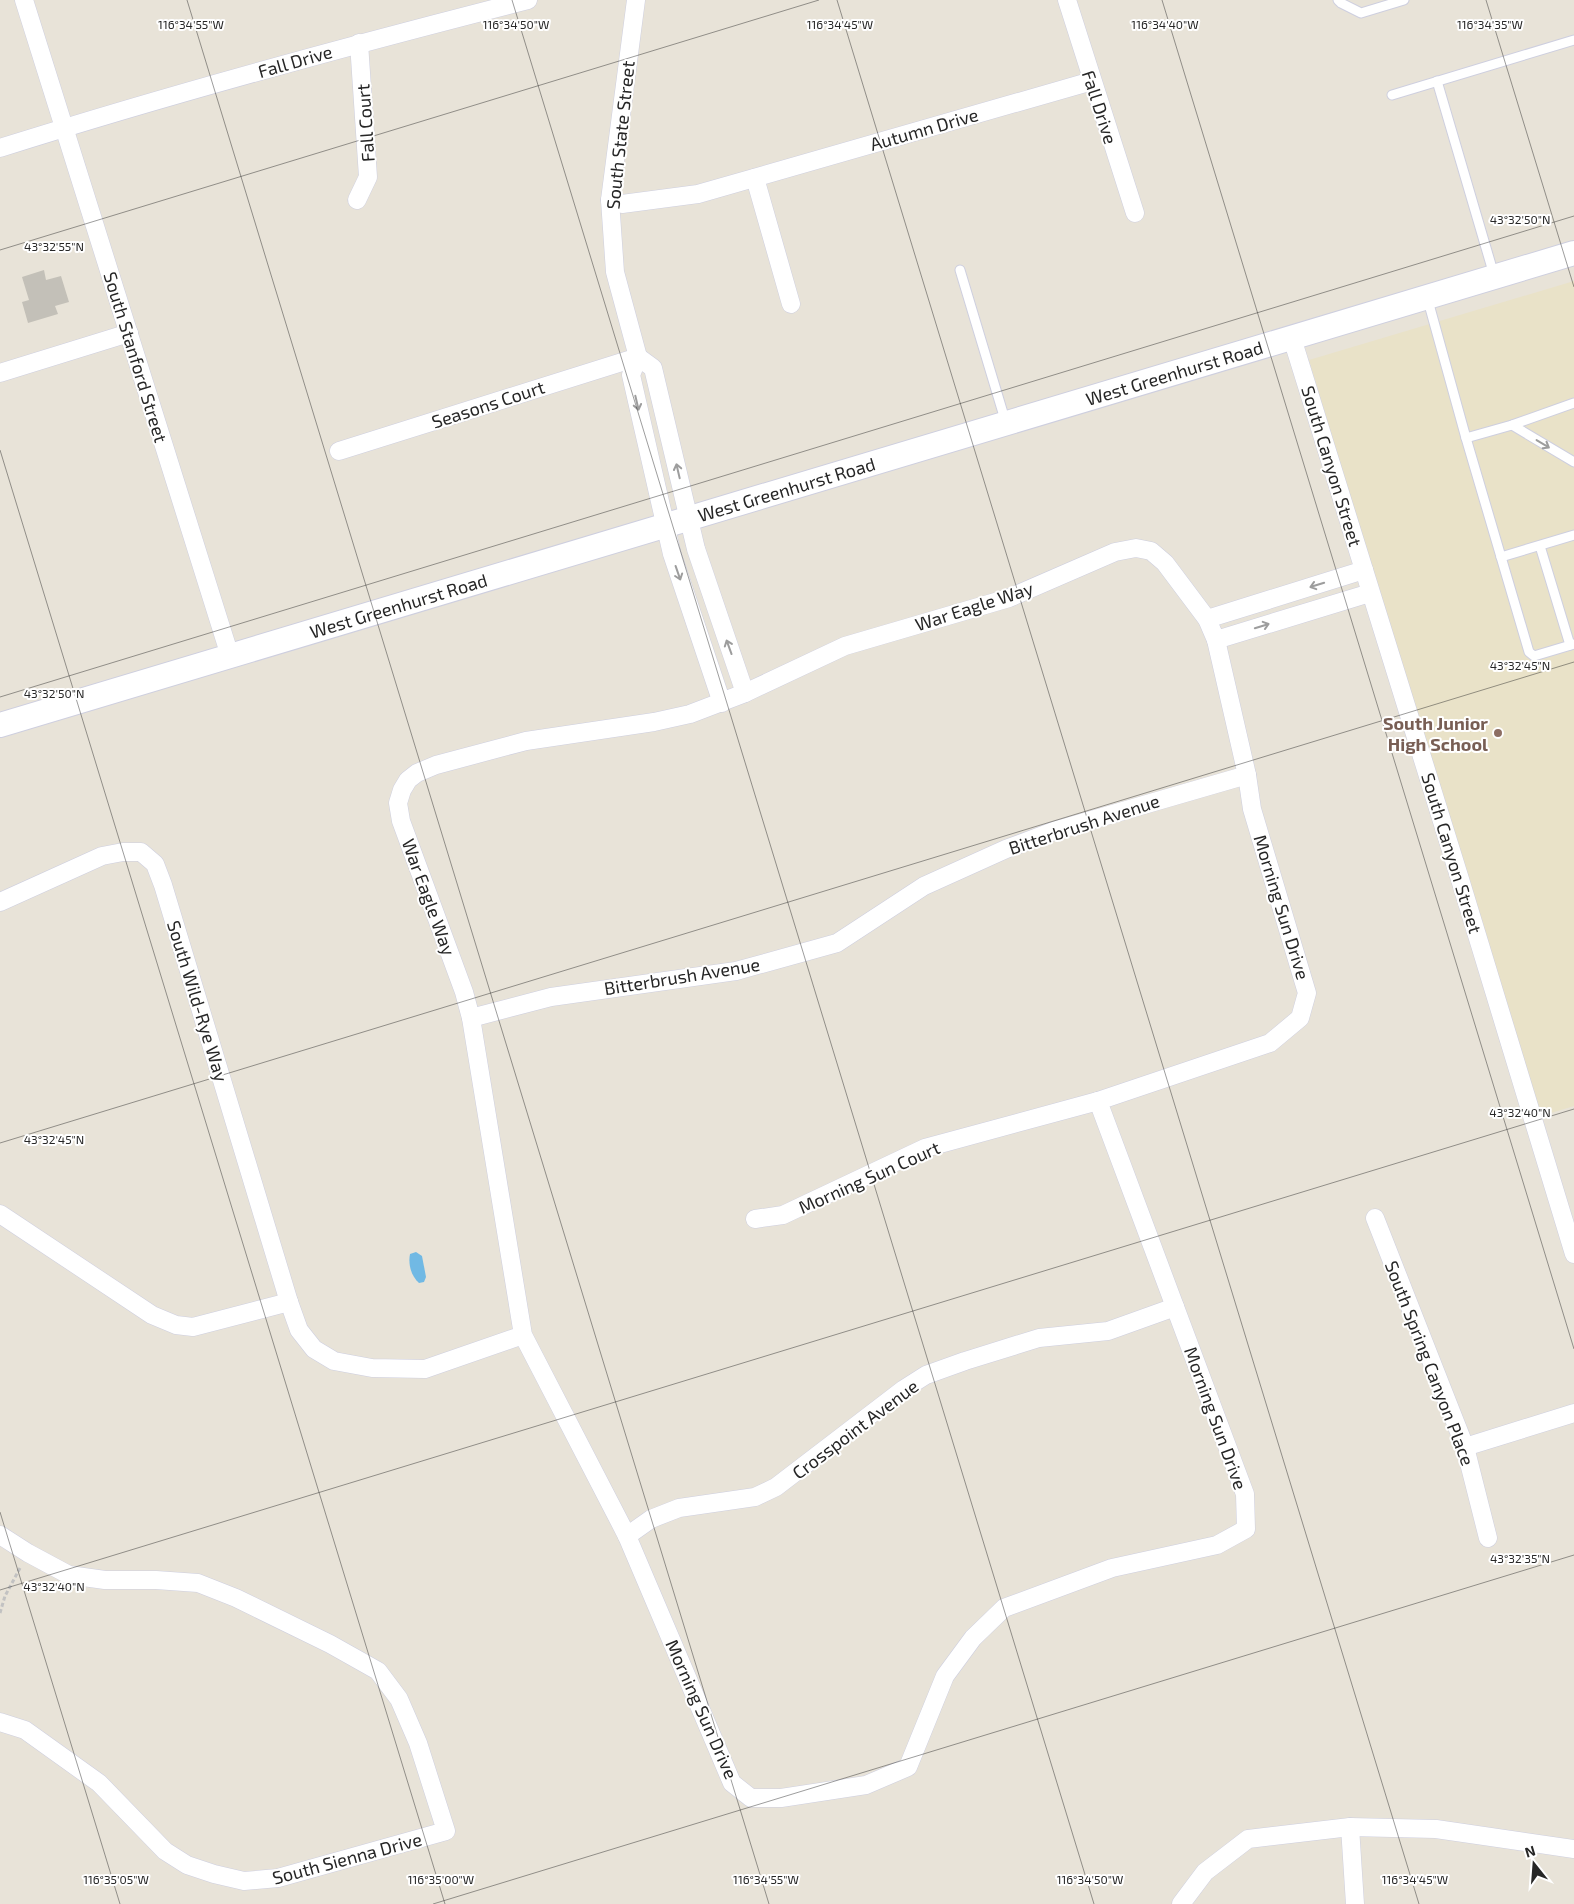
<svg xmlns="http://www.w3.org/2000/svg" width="1574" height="1904" font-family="'Exo 2',sans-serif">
	<rect width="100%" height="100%" fill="#e8e3d8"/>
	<polygon fill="#e9e2c8" points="1574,281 1574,1106 1538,1117 1309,360"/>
	<path fill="#71b9e4" d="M416,1252L422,1256L426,1277L424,1282L419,1283C411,1276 408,1264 410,1254Z"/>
	<polygon fill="#c3c0b8" points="44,270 46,280 61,276 69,302 55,306 58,314 28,323 22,302 29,300 22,277"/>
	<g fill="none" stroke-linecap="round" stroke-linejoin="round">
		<g stroke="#cecfdf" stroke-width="11">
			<g id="lane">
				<polyline points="1338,0 1341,3 1361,13 1404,0"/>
				<polyline points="1437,81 1494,275"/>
				<polyline points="1392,95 1574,40"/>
				<polyline points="960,270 1006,423"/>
				<polyline points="1427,297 1466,438 1512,425 1574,403"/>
				<polyline points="1512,425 1574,462"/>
				<polyline points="1466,438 1529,652 1534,656 1574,644"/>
				<polyline points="1540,546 1570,645"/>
				<polyline points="1501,557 1574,535"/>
			</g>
		</g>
		<g stroke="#cecfdf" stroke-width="19">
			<g id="street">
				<polyline points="24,0 230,656"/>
				<polyline points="636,0 610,200 615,272 638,357 631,375 672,554 722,703"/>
				<polyline points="1067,0 1135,213"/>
				<path d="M0,148C174,93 351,45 528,0"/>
				<polyline points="755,178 791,304"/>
				<polyline points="357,200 368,177 359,43"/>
				<polyline points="610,200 622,204 698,194 1092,81"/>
				<polyline points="1292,338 1459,876 1574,1254"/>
				<polyline points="638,357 653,368 696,549 745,693"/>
				<polyline points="0,373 129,333"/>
				<polyline points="339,451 638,357"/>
				<polyline points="1207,619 1364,570"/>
				<polyline points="1216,640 1370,593"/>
				<polyline points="0,902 102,856 123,852 141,852 155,864 163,885 289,1302 299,1330 314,1349 334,1361 372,1368 425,1369 523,1335 627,1536 732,1783 751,1798 781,1798 866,1785 908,1767 945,1676 973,1638 1004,1608 1112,1568 1217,1545 1246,1529 1245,1494 1098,1101 1270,1043 1300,1018 1307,993 1252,809 1247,775 1216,640 1207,619 1165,563 1151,551 1136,548 1115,552 1009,598 845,646 745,693 690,714 654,722 526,741 436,765 417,773 408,780 402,790 398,803 401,821 464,992 471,1018 523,1335"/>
				<polyline points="471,1018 551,997 736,971 837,943 924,886 1006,849 1054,831 1247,775"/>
				<polyline points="0,1214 152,1315 176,1325 193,1327 289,1302"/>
				<polyline points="1375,1218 1465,1447 1488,1538"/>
				<polyline points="755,1219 783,1215 925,1148 1098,1101"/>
				<polyline points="1465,1447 1574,1413"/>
				<polyline points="0,1535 28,1553 69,1575 105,1580 156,1580 198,1583 236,1598 330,1644 378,1671 399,1699 418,1743 446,1831 278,1878 244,1881 214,1874 187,1865 165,1851 99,1783 25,1730 0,1722"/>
				<polyline points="627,1536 651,1519 679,1508 755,1497 776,1487 904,1389 926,1375 965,1361 1039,1338 1108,1331 1175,1307"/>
				<polyline points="1350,1827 1355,1904"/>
				<polyline points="1181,1904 1205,1872 1248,1839 1350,1827 1436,1829 1574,1849"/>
			</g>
		</g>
		<g stroke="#cecfdf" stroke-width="26">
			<g id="secondary">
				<path id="s1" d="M0,725L1574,253"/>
			</g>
		</g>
		<polyline stroke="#c2c2c2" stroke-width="3" stroke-dasharray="4 2.5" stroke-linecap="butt" points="0,1613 5,1596 20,1568"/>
		<use href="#lane" stroke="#fff" stroke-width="9"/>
		<use href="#street" stroke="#fff" stroke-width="18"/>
		<use href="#secondary" stroke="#fff" stroke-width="24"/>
	</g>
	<defs><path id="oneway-shaft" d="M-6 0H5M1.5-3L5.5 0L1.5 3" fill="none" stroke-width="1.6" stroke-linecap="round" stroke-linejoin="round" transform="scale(1.25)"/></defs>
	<g stroke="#9d9d9d">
		<use href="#oneway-shaft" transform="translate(637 403) rotate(77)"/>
		<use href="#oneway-shaft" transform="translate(1543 444) rotate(31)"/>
		<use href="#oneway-shaft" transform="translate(678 471) rotate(-103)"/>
		<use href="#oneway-shaft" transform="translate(678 573) rotate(71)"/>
		<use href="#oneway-shaft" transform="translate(1317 585) rotate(163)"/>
		<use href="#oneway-shaft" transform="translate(1262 626) rotate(-17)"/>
		<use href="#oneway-shaft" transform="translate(729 647) rotate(-110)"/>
	</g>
	<path fill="none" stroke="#262626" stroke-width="1" stroke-opacity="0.45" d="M187,0L769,1904M512,0L1094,1904M837,0L1419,1904M1162,0L1574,1349M1486,0L1574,287M0,250L819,0M0,450L445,1904M0,697L1574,216M0,1143L1574,662M0,1512L120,1904M0,1590L1574,1109M433,1904L1574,1555"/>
	<circle fill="#8d6e63" stroke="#fff" stroke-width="2" cx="1498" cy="733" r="5"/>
	<g text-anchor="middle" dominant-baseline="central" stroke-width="4" stroke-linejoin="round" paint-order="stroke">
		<g font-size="18" fill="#262626" stroke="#fff">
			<text transform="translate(295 61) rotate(-16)">Fall Drive</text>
			<text transform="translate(1100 107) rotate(72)">Fall Drive</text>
			<text transform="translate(365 123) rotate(-94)">Fall Court</text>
			<text transform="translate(924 129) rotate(-16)">Autumn Drive</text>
			<text transform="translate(620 135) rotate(-84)">South State Street</text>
			<text transform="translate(136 357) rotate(73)">South Stanford Street</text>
			<text stroke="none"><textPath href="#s1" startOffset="1226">West Greenhurst Road</textPath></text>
			<text transform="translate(488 404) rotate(-18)">Seasons Court</text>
			<text transform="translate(1332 466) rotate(73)">South Canyon Street</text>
			<text stroke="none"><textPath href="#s1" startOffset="821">West Greenhurst Road</textPath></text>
			<text stroke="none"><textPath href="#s1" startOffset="416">West Greenhurst Road</textPath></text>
			<text transform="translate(974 606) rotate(-18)">War Eagle Way</text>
			<text transform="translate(1084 824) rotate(-18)">Bitterbrush Avenue</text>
			<text transform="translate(1452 853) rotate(73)">South Canyon Street</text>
			<text transform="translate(429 897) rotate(70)">War Eagle Way</text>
			<text transform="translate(1282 907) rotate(73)">Morning Sun Drive</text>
			<text transform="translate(682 976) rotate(-9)">Bitterbrush Avenue</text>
			<text transform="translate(198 1001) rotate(73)">South Wild-Rye Way</text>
			<text transform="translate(869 1177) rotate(-24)">Morning Sun Court</text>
			<text transform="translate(1430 1363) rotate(69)">South Spring Canyon Place</text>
			<text transform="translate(1216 1418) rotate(70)">Morning Sun Drive</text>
			<text transform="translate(855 1429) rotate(-37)">Crosspoint Avenue</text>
			<text transform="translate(702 1709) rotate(66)">Morning Sun Drive</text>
			<text transform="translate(347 1858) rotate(-15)">South Sienna Drive</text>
		</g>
		<g font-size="18" font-weight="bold" fill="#785e54" stroke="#fff" text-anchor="end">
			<text x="1488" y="723">South Junior<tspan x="1488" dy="21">High School</tspan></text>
		</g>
	</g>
	<g font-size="12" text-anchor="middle" fill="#262626" stroke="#fff" stroke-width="4" stroke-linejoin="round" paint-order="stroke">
		<text x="191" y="29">116°34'55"W</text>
		<text x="516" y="29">116°34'50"W</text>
		<text x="840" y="29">116°34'45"W</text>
		<text x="1165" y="29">116°34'40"W</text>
		<text x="1490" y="29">116°34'35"W</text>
		<text x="1520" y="224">43°32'50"N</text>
		<text x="54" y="251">43°32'55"N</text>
		<text x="1520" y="670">43°32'45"N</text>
		<text x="54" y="698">43°32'50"N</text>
		<text x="1520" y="1117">43°32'40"N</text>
		<text x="54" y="1144">43°32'45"N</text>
		<text x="1520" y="1563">43°32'35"N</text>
		<text x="54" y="1591">43°32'40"N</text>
		<text x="116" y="1884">116°35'05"W</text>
		<text x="441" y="1884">116°35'00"W</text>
		<text x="766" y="1884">116°34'55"W</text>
		<text x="1090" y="1884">116°34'50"W</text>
		<text x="1415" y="1884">116°34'45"W</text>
	</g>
	<g transform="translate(1534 1864) rotate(343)" stroke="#ffffff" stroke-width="4" paint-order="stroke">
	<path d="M0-4L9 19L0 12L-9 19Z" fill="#262626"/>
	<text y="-8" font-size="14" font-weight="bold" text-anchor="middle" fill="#262626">N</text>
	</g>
</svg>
